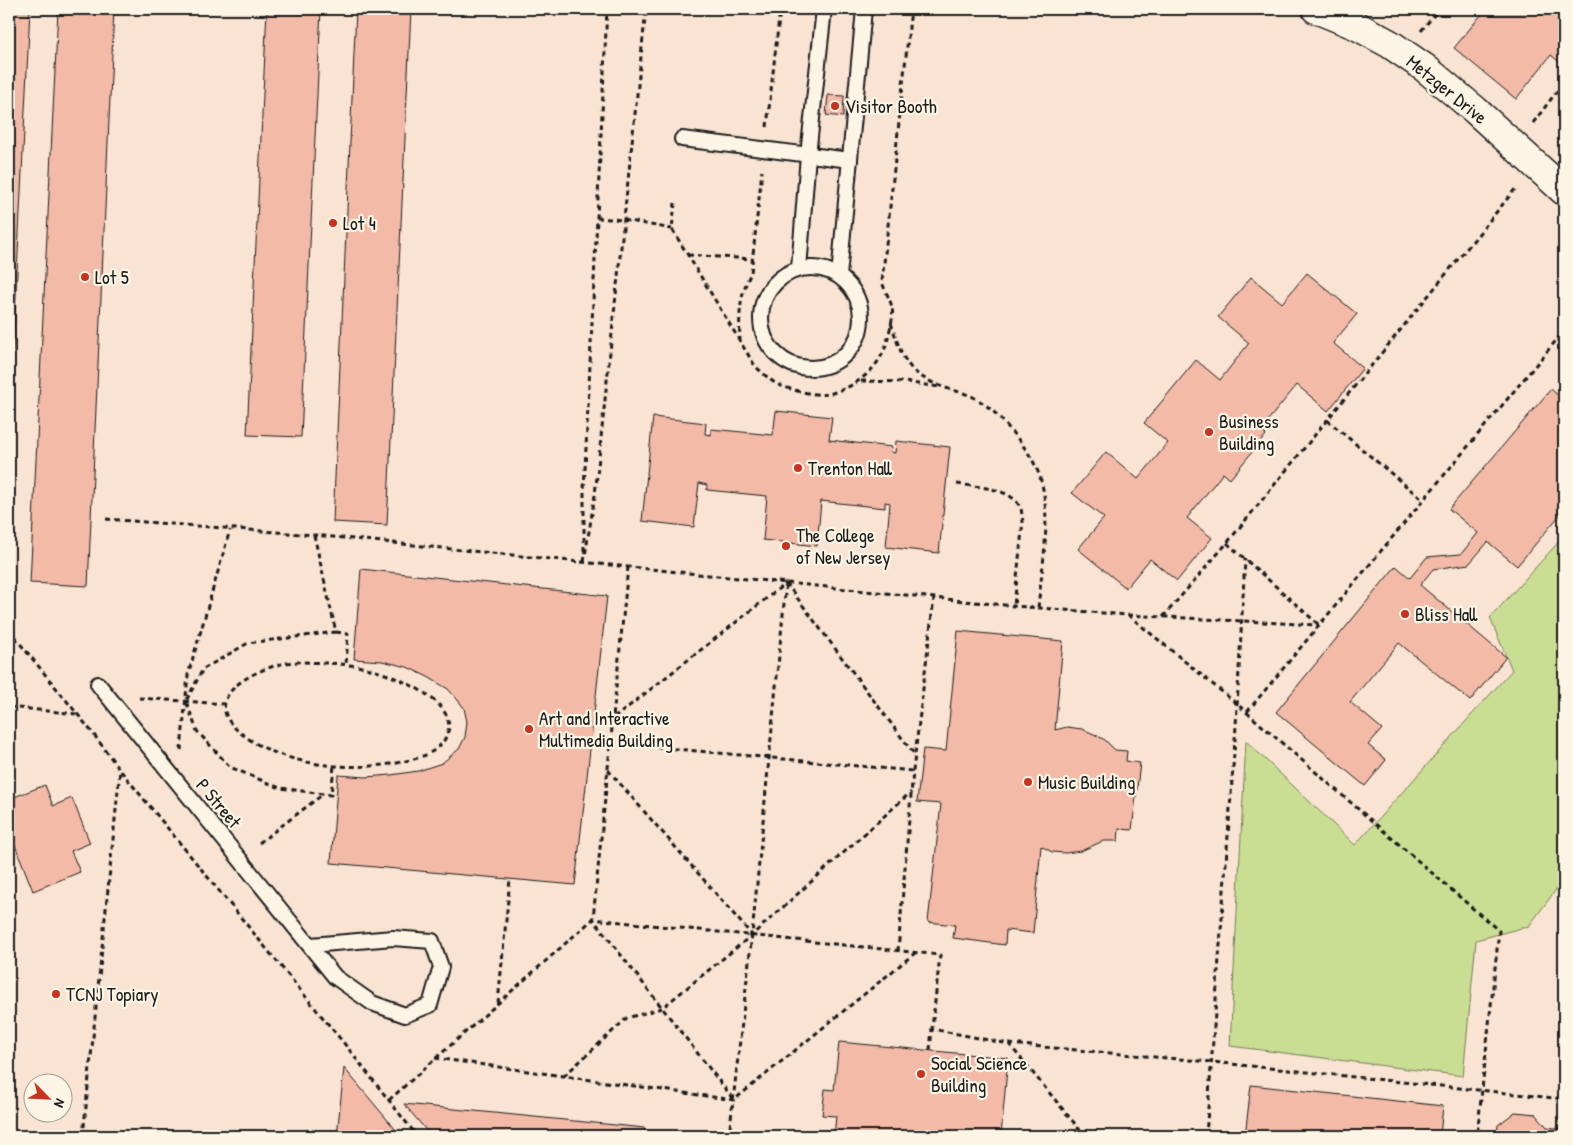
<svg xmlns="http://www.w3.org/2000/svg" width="1573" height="1145" font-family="'Patrick Hand',sans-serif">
	<rect width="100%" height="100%" fill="#fcf5e5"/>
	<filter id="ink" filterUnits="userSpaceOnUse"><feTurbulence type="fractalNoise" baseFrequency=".02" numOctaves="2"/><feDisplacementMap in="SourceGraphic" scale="10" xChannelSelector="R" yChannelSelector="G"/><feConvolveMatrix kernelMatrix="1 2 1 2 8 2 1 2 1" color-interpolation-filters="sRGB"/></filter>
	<g filter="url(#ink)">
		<path fill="#f9e3d2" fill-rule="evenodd" d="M9,9H1564V1136H9ZM32,1082H62V1112H32Z"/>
		<polygon fill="#cade93" stroke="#737d58" points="1564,536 1564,879 1529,926 1476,940 1463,1076 1230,1046 1246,741 1355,845 1512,670 1490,618"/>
		<g fill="#f2baa7" stroke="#1c1c1c">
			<polygon points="9,9 30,9 9,436"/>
			<polygon points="58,9 114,9 88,586 30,583"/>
			<polygon points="267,9 321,9 301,437 247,435"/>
			<polygon points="356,9 411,9 387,525 333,522"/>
			<polygon points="1486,9 1564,9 1564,66 1551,55 1516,99 1454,48"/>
			<polygon points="828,95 844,96 843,117 826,115"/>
			<polygon points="1307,273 1357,314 1333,343 1363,368 1328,411 1297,385 1260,430 1266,435 1230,479 1223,473 1187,518 1212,538 1177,581 1150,559 1126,588 1078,549 1104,518 1072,493 1106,452 1138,479 1168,443 1144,423 1196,360 1220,380 1249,343 1218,317 1251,277 1282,303"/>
			<polygon points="1551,389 1564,401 1564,510 1517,566 1488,542 1469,564 1433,569 1420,585 1506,657 1470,701 1399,643 1350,702 1382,729 1368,745 1386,760 1365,786 1276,712 1396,566 1410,578 1427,557 1461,554 1478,533 1449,509"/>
			<polygon points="776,411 832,417 829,440 892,447 891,452 895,453 896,441 950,447 939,553 886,547 890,503 885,502 885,508 821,501 817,546 763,540 767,496 707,490 707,485 699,483 694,527 642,521 653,417 706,423 705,434 711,435 711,429 773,435"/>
			<polygon points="361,569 607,596 575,885 331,863 338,775 366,777 391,775 418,771 442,763 459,749 465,737 467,722 464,708 457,699 448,689 428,677 407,667 382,661 354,659"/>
			<polygon points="958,631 1063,641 1055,730 1067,727 1082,729 1094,734 1105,740 1115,750 1127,751 1126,761 1140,763 1132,830 1119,829 1118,841 1103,841 1081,851 1065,853 1052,852 1041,846 1033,933 1006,930 1005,945 953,938 955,925 928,922 941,804 917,802 923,749 946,751"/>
			<polygon points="45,785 53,806 72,798 90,843 71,851 80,872 33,891 9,830 9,799"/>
			<polygon points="839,1042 1008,1058 1001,1136 834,1136 836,1116 822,1115 825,1089 834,1090"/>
			<polygon points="344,1068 401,1136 337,1136"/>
			<polygon points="1251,1085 1443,1106 1440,1136 1245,1136"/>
			<polygon points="404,1104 645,1128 644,1136 431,1136"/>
			<polygon points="1515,1112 1536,1114 1547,1127 1564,1129 1564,1136 1497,1136 1498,1125"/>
		</g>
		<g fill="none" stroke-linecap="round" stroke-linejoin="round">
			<g stroke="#1c1c1c" stroke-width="18">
				<g id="lane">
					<polyline points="682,139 850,160"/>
					<circle cx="811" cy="318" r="50"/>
					<polyline points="799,269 808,155 824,9"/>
					<polyline points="839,276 864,9"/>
					<polyline points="98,684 335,977 372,1003 405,1015 430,1005 441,967 432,941 393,938 311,945"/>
				</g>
			</g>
			<g stroke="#1c1c1c" stroke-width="31">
				<polyline id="street" points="1316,9 1355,25 1390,44 1425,68 1475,110 1564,191"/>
			</g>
			<g stroke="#1c1c1c" stroke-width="3" stroke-dasharray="5 4" stroke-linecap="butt">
				<polyline points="1421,31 1439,9"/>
				<polyline points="1533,123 1564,82"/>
				<polyline points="767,127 780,9"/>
				<path d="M675,203L672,229L755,366C763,373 770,381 779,385C791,390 815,396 828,394C856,388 882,367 888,338C890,328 894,317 892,307C890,299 885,291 882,282L911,9"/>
				<polyline points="597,218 624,220 672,229"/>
				<polyline points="688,255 752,259"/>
				<path d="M891,323C903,360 906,374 946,388C955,391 966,393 975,398C988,405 1002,419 1011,431C1020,441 1029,453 1035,465C1055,505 1042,565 1038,608"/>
				<path d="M740,342C739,317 739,295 751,273L762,171"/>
				<polyline points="861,381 905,382 939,387"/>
				<polyline points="1327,420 1423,500"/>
				<path d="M957,484C977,487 1012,487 1021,509C1022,513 1022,517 1023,521L1014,606"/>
				<polyline points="106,519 314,535 1014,606 1128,615 1319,625"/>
				<polyline points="314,535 336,632 248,643 203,669 186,701 197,731 230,767 280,788 331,795 334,766"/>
				<polyline points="1227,543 1318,624"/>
				<polyline points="584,551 584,490 607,9"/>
				<polyline points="584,562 595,495 646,9"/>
				<polyline points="628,567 593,919 734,1100"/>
				<polyline points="786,583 914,754"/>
				<polyline points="1128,615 1237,704 1499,931 1477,1136"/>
				<polyline points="1163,617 1227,543 1516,188"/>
				<polyline points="9,630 92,732 120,770 347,1047 417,1136"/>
				<polyline points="336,632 348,634 346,665"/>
				<path d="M304,662C323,663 343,663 361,667C386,672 457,698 448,732C442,752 420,758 402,762C352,772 284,767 242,734C196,699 251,670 286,663C292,662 298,662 304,662Z"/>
				<polyline points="139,698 225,704"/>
				<polyline points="9,707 77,714"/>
				<polyline points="1247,712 1564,331"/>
				<polyline points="614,718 786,583"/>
				<polyline points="611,743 913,771"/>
				<polyline points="181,750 188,675 230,530"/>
				<polyline points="608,770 752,935"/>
				<polyline points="259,843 322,795"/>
				<polyline points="898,951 913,771 934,598"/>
				<polyline points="498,1003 510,879"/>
				<polyline points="1009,1044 1212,1062 1564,1099"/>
				<polyline points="930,1050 932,1029"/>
				<polyline points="435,1058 734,1100 915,953"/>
				<polyline points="564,1076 627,1018 662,1008 752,935 911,792"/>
				<polyline points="389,1100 593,919 940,955 932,1029 1009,1044 1085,1136"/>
				<polyline points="77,1136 82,1129"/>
				<polyline points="83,1136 120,770"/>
				<polyline points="729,1136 752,935 786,583"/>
				<polyline points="1206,1136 1236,726 1245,559"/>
			</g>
			<use href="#lane" stroke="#fcf5e5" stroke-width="14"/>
			<use href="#street" stroke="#fcf5e5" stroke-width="28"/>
		</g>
	</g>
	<g fill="#c8321e" stroke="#fcf5e5" stroke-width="2">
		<circle cx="835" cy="106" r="5"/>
		<circle cx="333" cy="223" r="5"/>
		<circle cx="85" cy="277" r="5"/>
		<circle cx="1209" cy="432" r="5"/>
		<circle cx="798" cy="468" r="5"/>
		<circle cx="786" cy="546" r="5"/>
		<circle cx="1405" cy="614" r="5"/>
		<circle cx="529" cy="729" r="5"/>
		<circle cx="1028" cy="782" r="5"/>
		<circle cx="56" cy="994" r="5"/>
		<circle cx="921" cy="1074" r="5"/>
	</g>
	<g text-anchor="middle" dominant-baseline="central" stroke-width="4.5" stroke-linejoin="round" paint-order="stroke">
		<g font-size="19" fill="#1c1c1c" stroke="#fcf5e5">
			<text transform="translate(1447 89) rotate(39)">Metzger Drive</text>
			<text transform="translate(219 803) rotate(50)">P Street</text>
		</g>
		<g font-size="19" fill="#1c1c1c" stroke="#fcf5e5" text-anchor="start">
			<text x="845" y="106">Visitor Booth</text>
			<text x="343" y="223">Lot 4</text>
			<text x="95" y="277">Lot 5</text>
			<text x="1219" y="421">Business<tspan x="1219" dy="22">Building</tspan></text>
			<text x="808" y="468">Trenton Hall</text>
			<text x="796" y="535">The College<tspan x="796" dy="22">of New Jersey</tspan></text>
			<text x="1415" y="614">Bliss Hall</text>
			<text x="539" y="718">Art and Interactive<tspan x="539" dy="22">Multimedia Building</tspan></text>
			<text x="1038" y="782">Music Building</text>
			<text x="66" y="994">TCNJ Topiary</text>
			<text x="931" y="1063">Social Science<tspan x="931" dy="22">Building</tspan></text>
		</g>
	</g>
	<rect width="1573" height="1145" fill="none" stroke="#fcf5e5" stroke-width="30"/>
	<rect x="15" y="15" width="1543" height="1115" fill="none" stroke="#1c1c1c" stroke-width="2" filter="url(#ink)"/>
	<g transform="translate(48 1098) rotate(114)"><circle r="24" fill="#fcf5e5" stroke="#a29e95"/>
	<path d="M0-4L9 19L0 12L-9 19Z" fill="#c8321e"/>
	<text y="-8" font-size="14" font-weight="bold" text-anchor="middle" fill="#1c1c1c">N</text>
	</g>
</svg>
